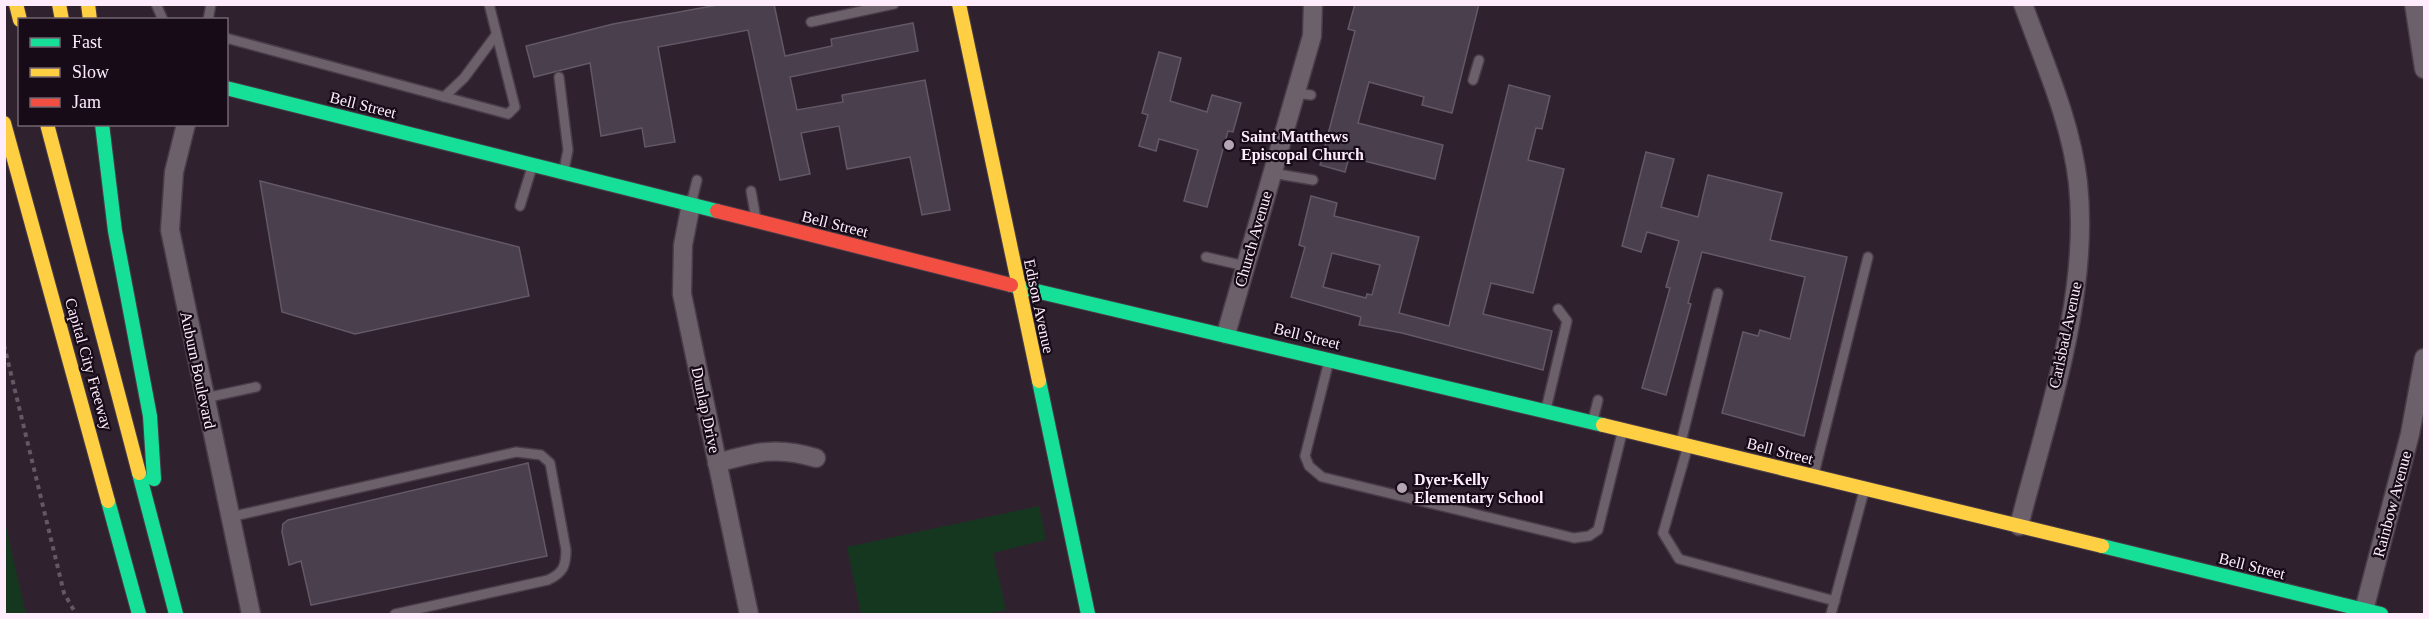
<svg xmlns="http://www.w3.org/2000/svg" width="2429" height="619" font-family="'Times New Roman',serif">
	<rect width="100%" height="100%" fill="#30212f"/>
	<g fill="#16371f">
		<polygon points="1039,506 1046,540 993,553 1006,610 986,614 861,614 847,547"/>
		<polygon points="4,519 26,614 5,614"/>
	</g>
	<g fill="#4a3f4c" stroke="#635966" stroke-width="1.5" fill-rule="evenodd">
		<polygon points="723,4 774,4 785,56 832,46 831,39 913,23 918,51 790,77 797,110 843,102 842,95 925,80 950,210 922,215 910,157 847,169 839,126 801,133 810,174 780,180 748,30 658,47 675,142 645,147 642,128 601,136 590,63 534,77 526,46 613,24"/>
		<polygon points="1355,4 1479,4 1452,113 1422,105 1424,97 1369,82 1358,123 1443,145 1435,179 1349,157 1345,172 1320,165 1355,31 1348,29"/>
		<polygon points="1159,52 1181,58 1170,101 1207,112 1212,95 1241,103 1233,132 1228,131 1207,207 1184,201 1198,150 1159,139 1156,151 1139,146 1148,115 1142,113"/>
		<path d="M1509,85L1550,96L1542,129L1536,128L1528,160L1564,169L1533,293L1491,283L1483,314L1552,331L1543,370L1402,333L1359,325L1361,317L1291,297L1305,247L1299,245L1311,196L1337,203L1334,216L1419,237L1399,313L1449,326ZM1332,253L1380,265L1372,295L1367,294L1366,298L1323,287Z"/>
		<polygon points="1646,152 1674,159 1661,207 1698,217 1708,175 1782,193 1770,240 1847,257 1804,436 1722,413 1743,332 1758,336 1760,330 1790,339 1805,277 1702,252 1688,303 1691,304 1666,395 1642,388 1670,288 1666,287 1679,241 1647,232 1641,252 1622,246"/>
		<polygon points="260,181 519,247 529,296 355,334 282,312"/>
		<polygon points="528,463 547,556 311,605 301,561 289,565 282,532 283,524 288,520"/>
	</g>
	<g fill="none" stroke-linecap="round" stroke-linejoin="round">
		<g stroke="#493c48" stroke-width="12">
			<g id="lane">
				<polyline points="156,4 163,20"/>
				<polyline points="208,20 211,4"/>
				<polyline points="811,22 894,4"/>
				<polyline points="226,38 508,114 515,107 489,4"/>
				<polyline points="559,77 568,150 564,170"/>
				<polyline points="1473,80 1479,60"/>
				<polyline points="1295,93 1311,95"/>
				<polyline points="444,97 464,78 496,35"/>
				<polyline points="1272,173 1313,180"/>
				<polyline points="751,191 756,219"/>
				<polyline points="691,204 697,180"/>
				<polyline points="520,206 532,167"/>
				<polyline points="1206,257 1245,266"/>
				<polyline points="1329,361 1305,456 1309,466 1322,477 1574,538 1589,536 1598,530 1622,433"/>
				<polyline points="205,398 256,387"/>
				<polyline points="1546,409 1567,321 1558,309"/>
				<polyline points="1593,420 1598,400"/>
				<polyline points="1681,442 1718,293"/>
				<polyline points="1687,449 1663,533 1679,559 1835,601"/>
				<polyline points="1814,474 1868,257"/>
				<path d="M230,517L516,452L541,455L550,463L566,550C566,566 563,573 548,580L395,614"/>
				<polyline points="1831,614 1864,491"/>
			</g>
		</g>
		<g stroke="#493c48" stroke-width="21">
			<g id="street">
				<polyline points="2414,4 2424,69"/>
				<polyline points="186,124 174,172 170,230 251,614"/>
				<polyline points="691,204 683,245 682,294 749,614"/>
				<polyline points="1226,334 1312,36 1313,4"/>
				<path d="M717,463C756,452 777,446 816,458"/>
				<path d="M2019,526C2047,416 2090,297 2078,183C2071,121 2044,62 2023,4"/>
				<polyline points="2363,614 2410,434 2424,358"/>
			</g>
		</g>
		<g stroke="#493c48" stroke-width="16">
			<g id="fast">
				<polyline points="226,88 717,211"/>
				<polyline points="102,124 115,231 150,416 154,479"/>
				<polyline points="1011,285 1603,425"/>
				<polyline points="1039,381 1088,614"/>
				<polyline points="139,473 176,614"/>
				<polyline points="108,501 139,614"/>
				<polyline points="2102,546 2381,614"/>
			</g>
		</g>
		<g stroke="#493c48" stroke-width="16">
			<g id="slow">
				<polyline points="16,4 20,20"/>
				<polyline points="59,4 62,20"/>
				<polyline points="88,4 90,20"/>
				<polyline points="959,4 1039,381"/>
				<polyline points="4,123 108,501"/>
				<polyline points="47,124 139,473"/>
				<polyline points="1603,425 2102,546"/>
			</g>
		</g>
		<g stroke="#493c48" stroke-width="16">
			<polyline id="jam" points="717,211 1011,285"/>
		</g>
		<polyline stroke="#635863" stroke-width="4" stroke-dasharray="4.5 4.5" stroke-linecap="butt" points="4,345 64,593 76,614"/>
		<use href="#lane" stroke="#6c606a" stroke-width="9"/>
		<use href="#street" stroke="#6c606a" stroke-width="18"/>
		<use href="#fast" stroke="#16e098" stroke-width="14"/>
		<use href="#slow" stroke="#ffcf43" stroke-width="14"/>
		<use href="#jam" stroke="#f24e42" stroke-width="14"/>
	</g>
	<g fill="#b6a5b4" stroke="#160b16" stroke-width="2">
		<circle cx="1229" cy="145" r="6"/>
		<circle cx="1402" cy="488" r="6"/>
	</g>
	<g text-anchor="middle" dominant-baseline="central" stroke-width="4.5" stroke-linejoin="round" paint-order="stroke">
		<g font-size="16" fill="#feecfc" stroke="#160b16">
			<text transform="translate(363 105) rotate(14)">Bell Street</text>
			<text transform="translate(835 224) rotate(14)">Bell Street</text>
			<text transform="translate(1253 239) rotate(-74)">Church Avenue</text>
			<text transform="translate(1039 306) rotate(78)">Edison Avenue</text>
			<text transform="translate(2065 335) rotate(-78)">Carlsbad Avenue</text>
			<text transform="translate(1307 336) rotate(14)">Bell Street</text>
			<text transform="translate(89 364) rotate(74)">Capital City Freeway</text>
			<text transform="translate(198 370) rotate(78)">Auburn Boulevard</text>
			<text transform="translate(706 410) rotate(78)">Dunlap Drive</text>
			<text transform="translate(1780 451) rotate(14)">Bell Street</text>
			<text transform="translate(2392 504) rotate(-75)">Rainbow Avenue</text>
			<text transform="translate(2252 566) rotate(14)">Bell Street</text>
		</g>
		<g font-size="16" font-weight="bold" fill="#feecfc" stroke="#160b16" text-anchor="start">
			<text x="1241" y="136">Saint Matthews<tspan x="1241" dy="18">Episcopal Church</tspan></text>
			<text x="1414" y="479">Dyer-Kelly<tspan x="1414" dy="18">Elementary School</tspan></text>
		</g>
	</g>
	<rect width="2429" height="619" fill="none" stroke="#feecfc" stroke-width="12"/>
	<rect x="18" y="18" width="210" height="108" fill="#160b16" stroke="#736572" stroke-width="1.5"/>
	<rect x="30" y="38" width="30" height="9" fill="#16e098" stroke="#736572" stroke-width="1.5"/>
	<text x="72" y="48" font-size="18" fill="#feecfc">Fast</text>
	<rect x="30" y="68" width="30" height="9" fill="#ffcf43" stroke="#736572" stroke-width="1.5"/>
	<text x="72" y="78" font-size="18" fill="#feecfc">Slow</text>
	<rect x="30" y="98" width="30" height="9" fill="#f24e42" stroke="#736572" stroke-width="1.5"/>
	<text x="72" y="108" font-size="18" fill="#feecfc">Jam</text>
</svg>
